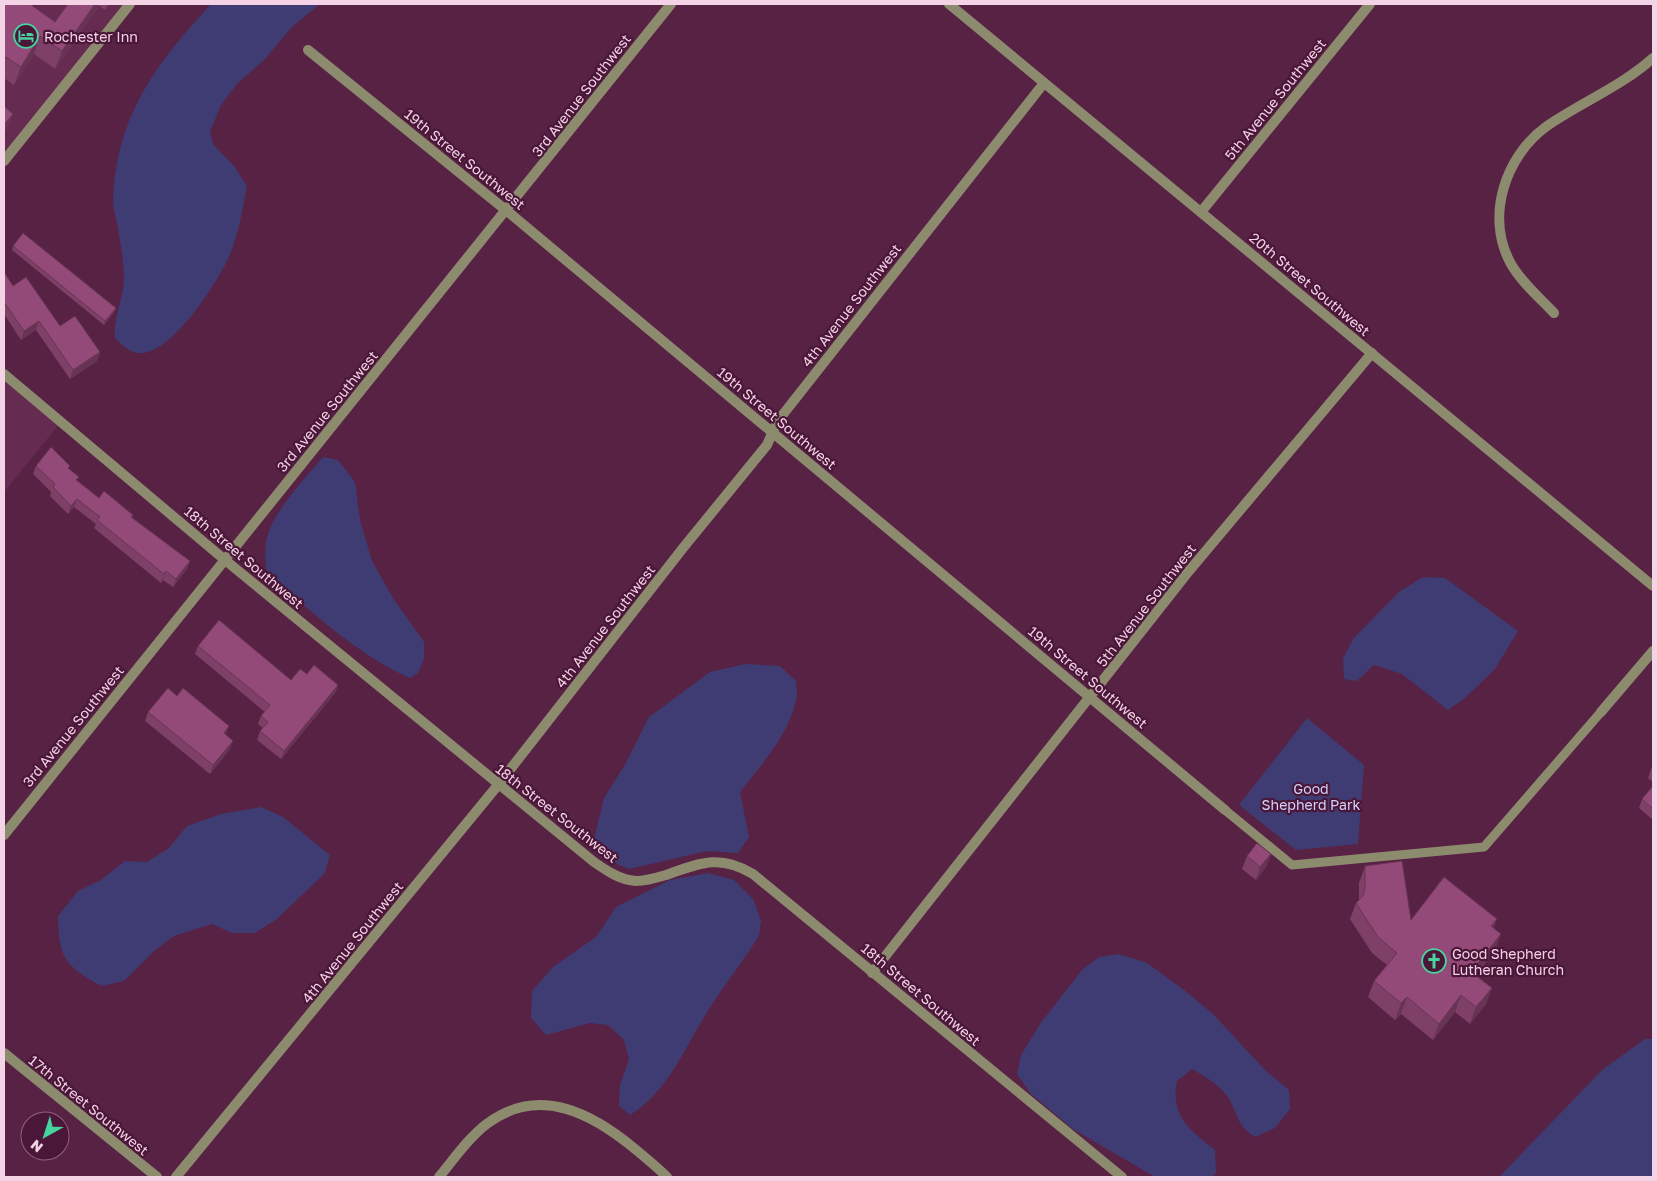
<svg xmlns="http://www.w3.org/2000/svg" width="1657" height="1181" font-family="'Golos Text',sans-serif">
	<rect width="100%" height="100%" fill="#572244"/>
	<g fill="#662b51">
		<polygon points="4,4 130,4 4,161"/>
		<polygon points="4,374 61,422 4,492"/>
	</g>
	<g fill="#3f3c73">
		<path d="M211,4H320L292,27L265,59L237,84L221,105L210,132L213,144L234,166L247,186C242,211 238,240 226,263C213,288 169,358 137,353C128,351 121,344 115,338C113,316 125,296 124,275C123,260 121,244 118,229C117,220 113,209 113,200C117,114 156,64 211,4Z"/>
		<path d="M323,457L338,460L355,482L360,520L372,561L393,598L424,642V659L418,673L410,678C360,657 308,609 267,573C265,560 264,547 268,534C275,510 307,476 323,457Z"/>
		<polygon points="1423,577 1445,578 1518,631 1495,669 1464,699 1448,710 1402,674 1374,665 1357,681 1344,679 1343,659 1353,639 1399,592"/>
		<path d="M745,664L780,666L796,681C796,687 798,695 796,700C789,735 761,765 740,792L749,837L738,853L707,851L629,869L610,861L594,839L604,798L626,763L649,717L710,672Z"/>
		<polygon points="1307,718 1364,765 1358,844 1296,850 1239,805"/>
		<path d="M261,807L283,817L330,855L325,873L277,919L255,933H232L212,924L174,936L154,951L124,981L101,986C65,965 59,960 58,916L78,891L101,880L125,861L147,862L169,848L187,826L221,814Z"/>
		<path d="M708,873L734,880L753,899L761,920L759,936C743,961 725,984 709,1009C684,1048 670,1090 630,1115L619,1106L620,1085L629,1059L624,1040L608,1025L590,1023L546,1035L531,1018L532,991L553,967L596,937L616,907L670,880Z"/>
		<path d="M1119,954L1147,963L1184,990L1213,1014L1266,1071L1289,1090L1290,1109L1275,1128L1255,1137C1235,1123 1240,1118 1229,1099C1221,1086 1206,1077 1192,1069L1177,1081C1170,1117 1190,1130 1215,1150L1216,1173L1212,1177H1155L1073,1129L1030,1093L1017,1074L1021,1055L1040,1024L1082,970L1099,957Z"/>
		<polygon points="1645,1039 1653,1039 1653,1177 1499,1177 1602,1070"/>
	</g>
	<g fill="none" stroke-linecap="round" stroke-linejoin="round">
		<polyline stroke="#8d8b6e" stroke-width="9" points="1225,810 1292,865 1484,847 1601,712"/>
		<g stroke="#8d8b6e" stroke-width="10">
			<polyline points="308,50 507,211 1225,810"/>
			<polyline points="4,161 130,4"/>
			<polyline points="1201,212 1370,4"/>
			<path d="M1554,313C1539,297 1522,283 1511,264C1485,217 1505,156 1547,126C1582,102 1622,86 1653,58"/>
			<path d="M4,374L225,560L594,862C607,871 620,880 636,881C646,881 656,878 666,875C700,863 720,854 753,874L1122,1177"/>
			<polyline points="1601,712 1653,651"/>
			<polyline points="4,835 671,4"/>
			<polyline points="872,973 1189,571 1372,353"/>
			<polyline points="4,1053 157,1177"/>
			<polyline points="176,1177 498,785 683,548 767,445 777,422 1044,83"/>
			<path d="M439,1177C454,1159 469,1137 488,1123C540,1085 593,1114 635,1149C646,1158 657,1167 667,1177"/>
		</g>
		<polyline stroke="#8d8b6e" stroke-width="10" points="949,4 1653,586"/>
	</g>
	<g fill="#7e4067">
		<polygon points="68,4 109,4 105,10 99,6 55,69 34,54 14,85 4,78 4,5 55,22"/>
		<polygon points="13,246 116,308 114,312 104,325 12,250"/>
		<polygon points="4,272 13,286 60,326 100,352 97,361 70,379 36,330 21,340 4,314"/>
		<polygon points="36,466 69,469 77,480 99,498 133,515 132,518 190,561 187,569 173,587 163,580 161,583 94,528 96,524 74,507 68,514 50,496 51,492 33,474"/>
		<polygon points="198,646 291,680 307,674 338,685 335,693 281,759 257,740 260,731 263,728 258,724 261,716 265,712 195,654"/>
		<polygon points="177,696 226,735 230,749 210,774 145,721 148,712"/>
		<polygon points="1653,766 1653,782 1648,778 1651,769"/>
		<polygon points="1653,786 1653,820 1639,808 1642,799"/>
		<polygon points="1271,854 1266,867 1256,880 1242,869 1247,856"/>
		<polygon points="1365,866 1411,920 1497,919 1493,928 1495,951 1476,975 1492,988 1486,1004 1470,1024 1455,1012 1433,1040 1401,1014 1395,1020 1368,997 1374,981 1387,965 1372,953 1350,919 1356,903 1359,900 1359,883"/>
	</g>
	<g fill="#673454">
		<polygon points="95,4 100,4 99,6 55,69 62,51"/>
		<polygon points="40,36 34,54 14,85 21,67"/>
		<polygon points="13,114 7,130 4,134 4,125"/>
		<polygon points="116,308 114,312 104,325 105,321"/>
		<polygon points="39,321 36,330 21,340 24,331"/>
		<polygon points="100,352 97,361 70,379 73,370"/>
		<polygon points="77,499 74,507 68,514 71,506"/>
		<polygon points="190,561 187,569 173,587 176,579"/>
		<polygon points="166,571 163,580 161,583 164,574"/>
		<polygon points="338,685 335,693 281,759 284,751"/>
		<polygon points="229,726 226,734 221,741 224,733"/>
		<polygon points="233,741 230,749 210,774 213,765"/>
		<polygon points="1271,854 1266,867 1256,880 1260,867"/>
		<polygon points="1497,919 1491,936 1491,926"/>
		<polygon points="1501,934 1495,951 1465,988 1471,972"/>
		<polygon points="1492,988 1486,1004 1470,1024 1476,1007"/>
		<polygon points="1461,995 1455,1012 1433,1040 1439,1024"/>
		<polygon points="1407,997 1401,1014 1395,1020 1401,1003"/>
	</g>
	<g fill="#934a78" stroke="#673454">
		<polygon points="5,4 30,4 55,22 68,4 95,4 62,51 40,36 21,67 4,56 4,13 5,11 4,10 4,5"/>
		<polygon points="4,106 13,114 4,125"/>
		<polygon points="23,233 116,308 105,321 13,246"/>
		<polygon points="4,272 13,286 26,277 60,326 75,316 100,352 73,370 39,321 24,331 4,302"/>
		<polygon points="51,447 70,466 68,468 79,477 76,480 99,498 104,491 133,515 131,517 190,561 176,579 166,571 164,574 97,520 100,517 77,499 71,506 53,487 55,484 36,466"/>
		<polygon points="219,620 291,680 300,669 307,674 314,665 338,685 284,751 260,731 268,722 261,716 270,705 198,646"/>
		<polygon points="168,688 177,696 183,688 229,726 224,733 233,741 213,765 148,712"/>
		<polygon points="1653,786 1653,809 1642,799"/>
		<polygon points="1257,843 1271,854 1260,867 1247,856"/>
		<polygon points="1402,861 1411,920 1444,877 1497,919 1491,926 1501,934 1471,972 1492,988 1476,1007 1461,995 1439,1024 1407,997 1401,1003 1374,981 1397,953 1378,937 1356,903 1363,896 1365,887 1365,866"/>
	</g>
	<defs>
		<g id="hotel-ring" transform="scale(1.25)"><circle r="9.5" fill="#4b1739" stroke="#47d49e" stroke-width="1.5"/><path d="M-6-4.5h1.5V1H6V5H4.5V3h-9V5H-6ZM-4 0a1.8 1.8 0 1 1 3.6 0ZM.5 0V-2.5h3Q6-2.5 6 0Z" fill="#47d49e"/></g>
		<g id="church-ring" transform="scale(1.25)"><circle r="9.5" fill="#4b1739" stroke="#47d49e" stroke-width="1.5"/><path d="M-1.2-6h2.4v3.5h3.3v2.4h-3.3V6h-2.4V-.1h-3.3v-2.4h3.3Z" fill="#47d49e"/></g>
	</defs>
	<g fill-rule="evenodd">
		<use href="#hotel-ring" x="26" y="36"/>
		<use href="#church-ring" x="1434" y="961"/>
	</g>
	<g text-anchor="middle" dominant-baseline="central" stroke-width="4.5" stroke-linejoin="round" paint-order="stroke">
		<g font-size="14" fill="#f5d3e6" stroke="#4b1739" text-anchor="start">
			<text x="44" y="36">Rochester Inn</text>
			<text x="1452" y="953">Good Shepherd<tspan x="1452" dy="16">Lutheran Church</tspan></text>
		</g>
		<g font-size="14" fill="#f5d3e6" stroke="#4b1739">
			<text transform="translate(581 95) rotate(-52)">3rd Avenue Southwest</text>
			<text transform="translate(1275 99) rotate(-51)">5th Avenue Southwest</text>
			<text transform="translate(465 159) rotate(39)">19th Street Southwest</text>
			<text transform="translate(1310 284) rotate(40)">20th Street Southwest</text>
			<text transform="translate(851 305) rotate(-52)">4th Avenue Southwest</text>
			<text transform="translate(327 411) rotate(-51)">3rd Avenue Southwest</text>
			<text transform="translate(777 418) rotate(40)">19th Street Southwest</text>
			<text transform="translate(244 557) rotate(40)">18th Street Southwest</text>
			<text transform="translate(1146 605) rotate(-52)">5th Avenue Southwest</text>
			<text transform="translate(605 626) rotate(-52)">4th Avenue Southwest</text>
			<text transform="translate(1088 677) rotate(40)">19th Street Southwest</text>
			<text transform="translate(73 726) rotate(-51)">3rd Avenue Southwest</text>
			<text transform="translate(557 813) rotate(38)">18th Street Southwest</text>
			<text transform="translate(352 942) rotate(-51)">4th Avenue Southwest</text>
			<text transform="translate(921 994) rotate(40)">18th Street Southwest</text>
			<text transform="translate(89 1105) rotate(39)">17th Street Southwest</text>
		</g>
		<g font-size="14" fill="#d1d2fc" stroke="#4b1739">
			<text x="1311" y="788">Good<tspan x="1311" dy="16">Shepherd Park</tspan></text>
		</g>
	</g>
	<rect width="1657" height="1181" fill="none" stroke="#f5d3e6" stroke-width="10"/>
	<g transform="translate(45 1136) rotate(219)"><circle r="24" fill="#4b1739" stroke="#8f627e"/>
	<path d="M0-4L9 19L0 12L-9 19Z" fill="#47d49e"/>
	<text y="-8" font-size="14" font-weight="bold" text-anchor="middle" fill="#f5d3e6">N</text>
	</g>
</svg>
